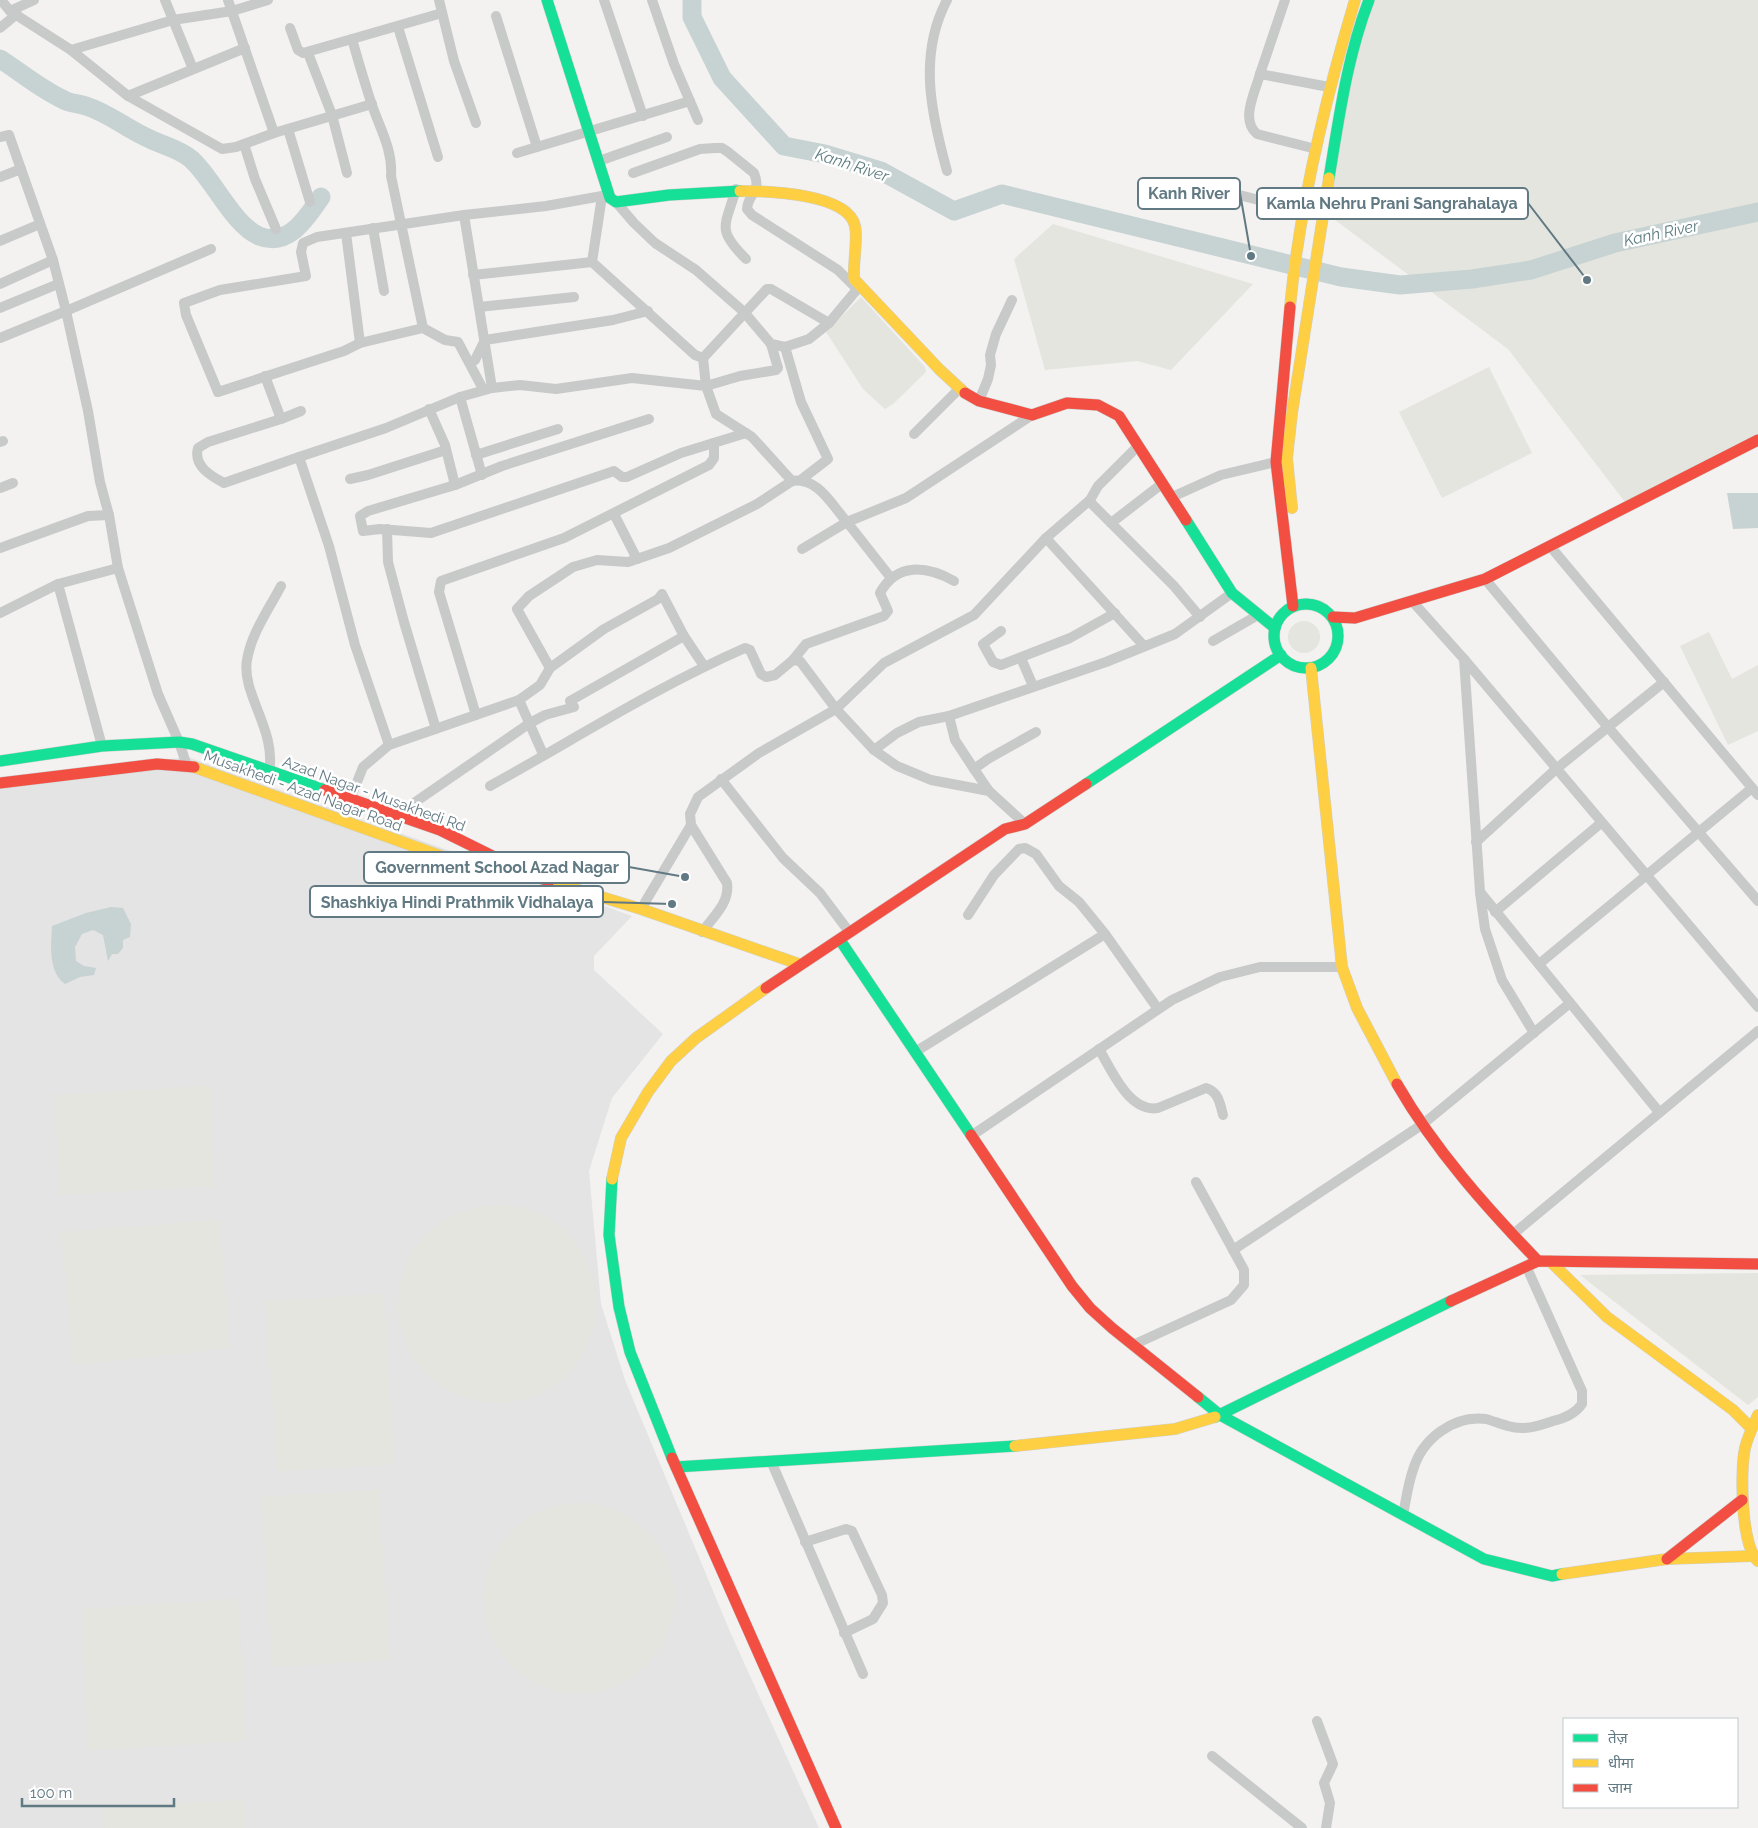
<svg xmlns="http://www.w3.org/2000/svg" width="1758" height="1828" font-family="Raleway,'Noto Sans Devanagari',sans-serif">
	<rect width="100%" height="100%" fill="#f3f2f0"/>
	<polygon fill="#e3e4e3" points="188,757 632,916 594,956 594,970 663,1034 612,1098 589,1171 601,1304 625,1380 731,1634 819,1828 0,1828 0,777"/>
	<g fill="#e3e5de">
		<polygon points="1369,0 1758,0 1758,440 1628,506 1508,349 1323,211"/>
		<polygon points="1053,224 1253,284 1171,370 1137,361 1045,370 1014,259"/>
		<polygon points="861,297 925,367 926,372 893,404 885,409 863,389 826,332"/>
		<polygon points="1489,367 1532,453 1442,498 1399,412"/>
		<circle cx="1304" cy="637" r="16"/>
		<polygon points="1709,632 1732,679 1758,665 1758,731 1728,745 1680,646"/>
		<polygon points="209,1086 214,1186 60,1195 55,1095"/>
		<circle cx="497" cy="1304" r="99"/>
		<polygon points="220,1220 228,1348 74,1365 61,1232"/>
		<polygon points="1758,1273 1758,1397 1748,1405 1580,1275"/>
		<polygon points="383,1294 394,1464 277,1471 266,1301"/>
		<polygon points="379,1490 389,1660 273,1667 262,1497"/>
		<circle cx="579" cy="1598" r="95"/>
		<polygon points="238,1599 245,1741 89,1750 81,1609"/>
		<polygon points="244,1799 246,1828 105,1828 104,1809"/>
	</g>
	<g fill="#c7d2d3">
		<polygon points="1727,493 1758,493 1758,528 1733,529"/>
		<path d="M111,907L123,908L131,924L130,937L123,940V948L118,954H112L108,961L103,935L93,930L82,934L75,947L76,961L84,966L96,968L94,975L80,977L65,984C48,972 51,945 52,926L86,913Z"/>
	</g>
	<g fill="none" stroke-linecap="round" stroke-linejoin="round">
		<g stroke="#c7d2d3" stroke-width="19">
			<polyline points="692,0 692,17 722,78 784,146 825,154 881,171 954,211 1002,194 1341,277 1400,285 1472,279 1531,270 1615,243 1758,212"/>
			<path d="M0,59C22,73 40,89 64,100C71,104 79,103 86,106C109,113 128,130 150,139C164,146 180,149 191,159C212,177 233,225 259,236C289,248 307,217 321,197"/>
		</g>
		<g stroke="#ced0cf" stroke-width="12">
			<g id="fast">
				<polyline points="547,0 610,198 616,202 669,195 740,191"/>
				<path d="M1329,178C1339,118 1347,57 1369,0"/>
				<polyline points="1186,520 1232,593 1275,628"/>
				<circle cx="1306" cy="636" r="32"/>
				<polyline points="0,761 102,746 179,742 192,744 325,790"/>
				<polyline points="1086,784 1281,655"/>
				<polyline points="452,860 517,873"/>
				<polyline points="840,940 971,1135"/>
				<polyline points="612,1179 609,1235 619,1307 630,1352 672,1458"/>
				<polyline points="1198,1397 1220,1415 1484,1559 1552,1576 1562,1574"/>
				<polyline points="1215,1417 1451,1301"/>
				<polyline points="676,1467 1015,1446"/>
			</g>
		</g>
		<g stroke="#ced0cf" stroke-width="12">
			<g id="slow">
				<path d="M740,191C766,191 848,193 855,226C858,238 853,263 854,279L940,370L965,393"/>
				<path d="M1290,307C1300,203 1325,100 1355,0"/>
				<polyline points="1292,508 1287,458 1292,413 1329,178"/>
				<polyline points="1311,668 1342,967 1357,1008 1397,1084"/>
				<polyline points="194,767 452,860"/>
				<polyline points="549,881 641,909 799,964"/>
				<polyline points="612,1179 621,1138 648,1092 671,1061 696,1038 766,988"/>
				<polyline points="1550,1261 1607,1317 1733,1410 1751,1428"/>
				<path d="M1758,1415C1753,1426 1748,1436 1745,1448C1740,1470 1741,1547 1758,1561"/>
				<polyline points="1015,1446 1175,1429 1215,1417"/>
				<polyline points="1562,1574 1667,1559 1752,1556"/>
			</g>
		</g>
		<g stroke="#ced0cf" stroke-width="12">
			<g id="jam">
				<polyline points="1290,307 1276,462 1293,606"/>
				<polyline points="965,393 979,401 1032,415 1067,403 1098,405 1119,416 1186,520"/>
				<polyline points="1333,617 1355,618 1485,579 1758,440"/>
				<polyline points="0,783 157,764 194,767"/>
				<polyline points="325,790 440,830 533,876 549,881"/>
				<polyline points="766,988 1005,829 1025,824 1086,784"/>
				<path d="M1397,1084C1435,1150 1486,1207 1538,1261"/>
				<polyline points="971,1135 1072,1286 1090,1308 1112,1328 1198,1397"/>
				<polyline points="1451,1301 1538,1261 1758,1264"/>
				<polyline points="672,1458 836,1828"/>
				<polyline points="1667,1559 1742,1500"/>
			</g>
		</g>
		<g stroke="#c8caca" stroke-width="10">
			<polyline points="1,0 10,11 71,50 128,96 245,48"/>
			<polyline points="165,0 193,69"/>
			<polyline points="228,0 274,133"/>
			<polyline points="439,0 454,61 476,123"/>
			<polyline points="604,0 643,116"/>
			<polyline points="652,0 674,64 698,120"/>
			<polyline points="10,11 34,0"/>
			<path d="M442,13L352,39C358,60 364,81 371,102C379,127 393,149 391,176L423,328L445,340L458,342L483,389"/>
			<polyline points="496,16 537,147"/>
			<polyline points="398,27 438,157"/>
			<polyline points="0,28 17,14"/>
			<polyline points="290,28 298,50 303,53 352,39"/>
			<polyline points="71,50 173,20 232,11 268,0"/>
			<polyline points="308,53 332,115 347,173"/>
			<polyline points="1260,74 1285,0"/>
			<polyline points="128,96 222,149 236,147 274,133 372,104"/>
			<polyline points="288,129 310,202"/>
			<polyline points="0,137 9,135 53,260 66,311 0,338"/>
			<polyline points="244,144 255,179 276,229"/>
			<path d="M1316,149L1257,134C1240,120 1255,93 1260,74L1329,87"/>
			<polyline points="517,153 690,101"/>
			<polyline points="599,161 667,137"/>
			<path d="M947,171C931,113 918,55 947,0"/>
			<path d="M633,173L700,149L715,148H722L728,152L754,173C762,192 748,193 747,209L752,215L838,270L856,288"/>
			<polyline points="0,177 21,169"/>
			<path d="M736,189C725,227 716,229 746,259"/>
			<polyline points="1219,190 1303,211"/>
			<polyline points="602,196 592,262 695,355 703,358 706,386 740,376 776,370 778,368 771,344"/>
			<polyline points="616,202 634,223 655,243 696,270 744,312 771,344 785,347 809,339 829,323 859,287"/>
			<polyline points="373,228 384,291"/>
			<polyline points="346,233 360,343"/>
			<polyline points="0,241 40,224"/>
			<polyline points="473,275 592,262"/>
			<polyline points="0,284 53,260"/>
			<polyline points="479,307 574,297"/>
			<polyline points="0,308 58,284"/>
			<polyline points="423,328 360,343 344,351 218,392 186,315 184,303 220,290 306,276 301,252 303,243 317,237 464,215 546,206 602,196 610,198"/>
			<polyline points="785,347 801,402 828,459 802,479"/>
			<polyline points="703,358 767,289 771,289 829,323"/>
			<polyline points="470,363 475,360 485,340 613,320 648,311"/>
			<polyline points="265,376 281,419 301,411"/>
			<polyline points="460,397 482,475"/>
			<polyline points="979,401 988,379 991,365 990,355 996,334 1012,300"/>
			<polyline points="429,409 445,445 455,485"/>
			<path d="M281,419L208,442L198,448C193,466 211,476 224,483L299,457"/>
			<polyline points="649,419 502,466 455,485 368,511 360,516 363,531 380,529 431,533 614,471 622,477 627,477 681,453 746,433"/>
			<polyline points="914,434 959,389"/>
			<polyline points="0,442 3,441"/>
			<polyline points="476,455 558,429"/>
			<polyline points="350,479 368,475 446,450"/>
			<path d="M792,481C818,477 831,504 847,522L906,498L1032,415"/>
			<polyline points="1163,483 1111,523 1174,586 1200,617"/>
			<polyline points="0,488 13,483"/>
			<polyline points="1172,497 1221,475 1276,462"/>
			<polyline points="1089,501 1111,523"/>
			<polyline points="614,514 637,559"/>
			<polyline points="387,529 388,562 404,622 436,729"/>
			<polyline points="1046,538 1144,646"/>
			<polyline points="1550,546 1758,795"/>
			<polyline points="0,548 88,516 109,515"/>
			<polyline points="802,549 847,522 891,578"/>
			<polyline points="1485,579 1607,726 1758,901"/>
			<polyline points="58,584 118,568"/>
			<polyline points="1412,601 1464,659 1758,1007"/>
			<polyline points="0,613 58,584 102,746"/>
			<polyline points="1001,631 983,644 993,662 1001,665 1070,638 1115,613"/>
			<polyline points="1213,641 1258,615"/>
			<polyline points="1021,658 1033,686"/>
			<polyline points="1464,659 1480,892 1659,1112"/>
			<path d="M793,660L806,644L884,616L888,611L880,593C897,562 927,566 954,581"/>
			<polyline points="550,668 604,629 658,599 662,594 684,636 704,666"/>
			<polyline points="519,700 543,754"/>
			<polyline points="476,715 439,592 441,581 564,538 709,465 714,458 714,443"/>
			<polyline points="949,716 955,740 974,769"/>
			<polyline points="389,745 355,645 329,546 299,457 386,428 460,397 492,388"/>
			<polyline points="874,750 897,733 919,722 949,716 1106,662 1175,634 1232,593"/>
			<polyline points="187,766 179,742 158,694 118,568 109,515 100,482 88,411 66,311 211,249"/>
			<path d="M269,772C277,730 241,694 247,660C251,634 269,609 281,586"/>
			<polyline points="721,779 783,858 820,893 850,933"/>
			<path d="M490,786C575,739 656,687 745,648L750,650L761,674L766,677L775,675L793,660L800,661L836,709L884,663L974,615L1046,538L1090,500L1098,486L1138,446"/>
			<polyline points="989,791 974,769 988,759 1036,732"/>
			<polyline points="395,816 530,723 545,715 574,707 570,701 684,636"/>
			<polyline points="342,820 363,767 389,745 519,700 540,685 550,668 517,609 529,596 573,567 597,560 628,562 669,548 757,504 792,481 752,437 716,414 706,386 632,378 556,389 520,385 492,388 464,215"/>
			<polyline points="1476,842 1556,769 1664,682"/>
			<polyline points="1480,893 1485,929 1502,980 1534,1033"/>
			<polyline points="641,909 691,825"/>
			<polyline points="1495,912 1601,823"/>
			<polyline points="968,915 994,875 1019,849 1025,848 1036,854 1059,886 1079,902 1105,934 1158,1009"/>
			<path d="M702,932C713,917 730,903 727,883L691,825L690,814L698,797L759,753L836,709L874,750L897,766L931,780L989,791L1025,824"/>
			<polyline points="1539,964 1752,788"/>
			<path d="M1099,1049C1111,1069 1129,1113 1158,1108L1206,1088C1219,1092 1220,1104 1223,1115"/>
			<polyline points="915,1052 1105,934"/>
			<polyline points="971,1136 1172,1000 1220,977 1260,967 1342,967"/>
			<polyline points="1512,1235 1758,1031"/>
			<polyline points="1233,1250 1423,1124 1570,1003"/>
			<polyline points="1133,1345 1231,1300 1244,1285 1244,1270 1196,1182"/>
			<polyline points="771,1461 863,1674"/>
			<path d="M1403,1515C1406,1500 1408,1484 1413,1470C1422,1439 1453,1415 1486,1419C1493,1421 1501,1424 1508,1426C1524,1431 1538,1426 1553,1421C1565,1418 1575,1414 1582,1404V1391L1527,1268"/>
			<polyline points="805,1542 846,1529 852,1531 882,1595 883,1603 873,1619 844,1633"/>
			<polyline points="1317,1721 1333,1764 1324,1783 1330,1803 1326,1828"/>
			<polyline points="1212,1756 1302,1828"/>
		</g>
		<use href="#fast" stroke="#16e098" stroke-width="11"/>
		<use href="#slow" stroke="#ffcf43" stroke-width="11"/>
		<use href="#jam" stroke="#f24e42" stroke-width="11"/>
	</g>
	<g text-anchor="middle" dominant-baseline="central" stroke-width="5" stroke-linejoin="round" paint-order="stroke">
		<g font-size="15" fill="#617982" stroke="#fff">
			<text transform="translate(303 791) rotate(20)">Musakhedi - Azad Nagar Road</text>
			<text transform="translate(374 794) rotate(20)">Azad Nagar - Musakhedi Rd</text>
		</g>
		<g font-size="16" font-style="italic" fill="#5c7c80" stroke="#fff">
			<text transform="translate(852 165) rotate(18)">Kanh River</text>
			<text transform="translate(1661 233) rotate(-12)">Kanh River</text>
		</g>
	</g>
	<path fill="none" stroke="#617982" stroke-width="2" d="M1251 256L1240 193M1587 280L1528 203M685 877L629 867M672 904L603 902"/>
	<g fill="#617982" stroke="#fff" stroke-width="2">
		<circle cx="1251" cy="256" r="5"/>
		<circle cx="1587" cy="280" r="5"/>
		<circle cx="685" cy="877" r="5"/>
		<circle cx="672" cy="904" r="5"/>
	</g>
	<g fill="#fff" stroke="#617982" stroke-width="2">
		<rect x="1138" y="178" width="102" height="31" rx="5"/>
		<rect x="1257" y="188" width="271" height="31" rx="5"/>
		<rect x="364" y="852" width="265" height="31" rx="5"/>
		<rect x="310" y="886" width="293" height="31" rx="5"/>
	</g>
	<g font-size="16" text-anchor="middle" font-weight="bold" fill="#617982">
		<text x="1189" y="199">Kanh River</text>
		<text x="1392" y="209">Kamla Nehru Prani Sangrahalaya</text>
		<text x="497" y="873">Government School Azad Nagar</text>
		<text x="457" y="908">Shashkiya Hindi Prathmik Vidhalaya</text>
	</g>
	<rect x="1563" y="1718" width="175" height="90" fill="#ffffff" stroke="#c0c9cd"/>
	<rect x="1573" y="1734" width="25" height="8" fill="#16e098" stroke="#c0c9cd"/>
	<text x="1608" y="1743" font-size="15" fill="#617982">तेज़</text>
	<rect x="1573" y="1759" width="25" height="8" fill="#ffcf43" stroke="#c0c9cd"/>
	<text x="1608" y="1768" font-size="15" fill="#617982">धीमा</text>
	<rect x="1573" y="1784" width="25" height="8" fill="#f24e42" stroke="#c0c9cd"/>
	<text x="1608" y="1793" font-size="15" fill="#617982">जाम</text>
	<path d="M22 1798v8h152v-8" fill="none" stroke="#617982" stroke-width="2.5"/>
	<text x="30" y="1798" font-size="15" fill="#617982" stroke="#ffffff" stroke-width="4" paint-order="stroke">100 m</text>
</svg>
